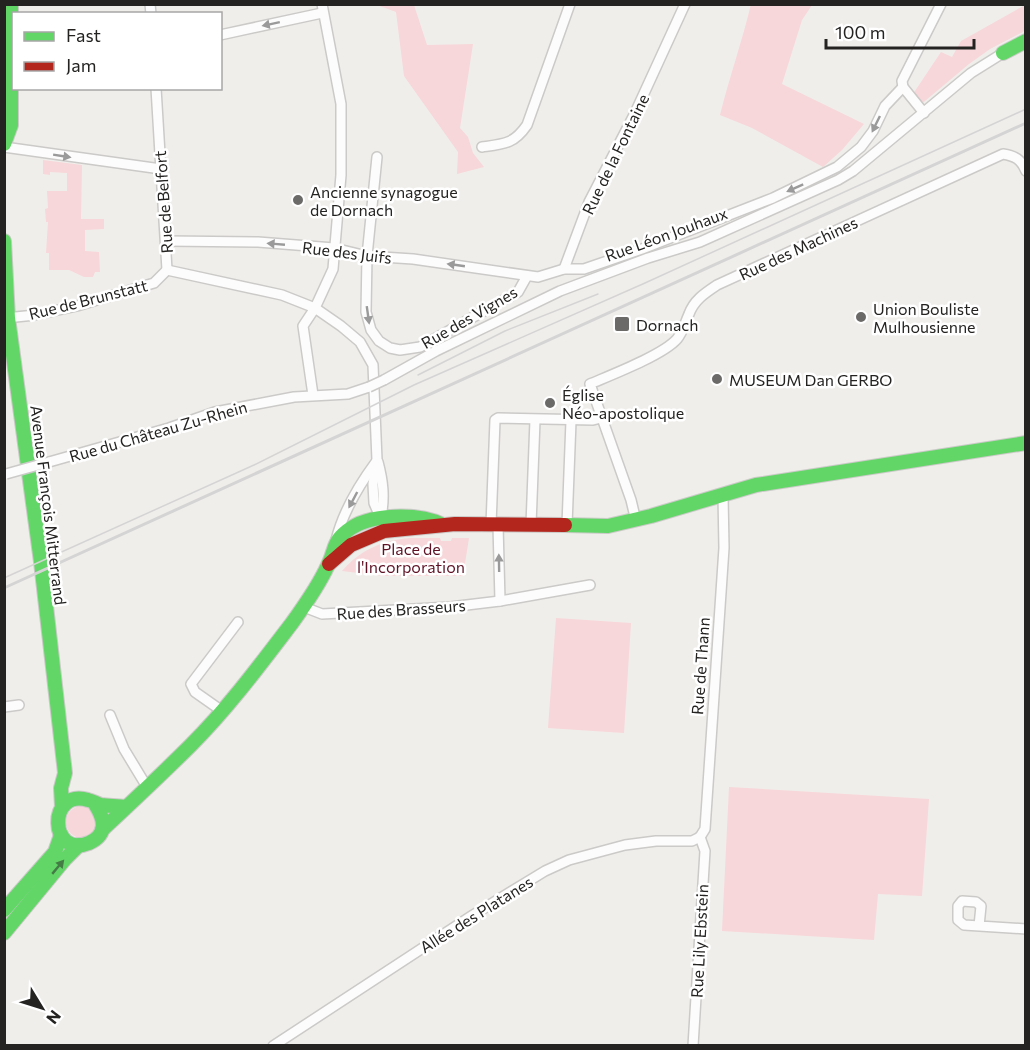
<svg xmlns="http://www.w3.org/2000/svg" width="1030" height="1050" font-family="Commissioner,sans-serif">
	<rect width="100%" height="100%" fill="#f0eeeb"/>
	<g fill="#f7d7d9">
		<path d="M751,4L812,5L802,20L782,84L864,124L842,150L823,167L752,128L720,115C729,78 742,42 751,4Z"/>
		<polygon points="377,5 414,5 427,45 473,44 460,128 468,137 473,153 484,167 457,174 458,152 404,76 396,12"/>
		<polygon points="1025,5 1025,30 1023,32 990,49 969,64 919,106 911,97 941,52 952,57 961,41"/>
		<polygon points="43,160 82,165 81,219 104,219 104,229 85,230 85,251 99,252 100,272 95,272 93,277 84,277 69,270 49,270 49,253 46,253 48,222 46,222 45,209 48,208 47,191 67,191 67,173 50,172 50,175 43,174"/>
		<path d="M410,538H440L441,541H451L452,538H469L463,576H383L342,571C360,550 383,540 410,538Z"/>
		<polygon points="556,618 631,623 624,733 548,728"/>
		<polygon points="729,787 929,799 922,896 878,894 874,940 722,931"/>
		<circle cx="82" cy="822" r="16"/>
	</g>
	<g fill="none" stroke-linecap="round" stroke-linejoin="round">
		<g stroke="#cbcac8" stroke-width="12">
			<g id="street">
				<polyline points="150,4 151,14"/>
				<polyline points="322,4 341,104 341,175 333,269 315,308 341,326 360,342 373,365 377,460 373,484 374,503 381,519"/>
				<polyline points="220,35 322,13"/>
				<polyline points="156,88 167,270"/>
				<polyline points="924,113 903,87 902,81 941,4"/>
				<polyline points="4,147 161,169"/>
				<path d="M482,147C504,144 514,144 527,125L570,4"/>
				<polyline points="377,157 367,256 366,312 371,330 379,341 390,348 400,350 420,347 518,292 527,276"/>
				<polyline points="167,241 258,242 334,248 367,256 413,259 538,277 564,269 584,269 642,249 773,198 837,167 861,147 873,131 885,106 903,87"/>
				<polyline points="564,269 589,202 635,113 685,4"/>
				<polyline points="167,270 282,295 315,308 303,326 313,395"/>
				<polyline points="6,318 35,315 77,306 154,283 167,270"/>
				<polyline points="384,380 436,351 560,291 648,258 700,242 838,180 853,171 971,73 1003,53"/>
				<polyline points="49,462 169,428 215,412 294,397 348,394 369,387"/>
				<path d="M378,462C383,481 385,497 381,517"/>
				<path d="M636,521L631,500L590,384C611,375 663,355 677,339C683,332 685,323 689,314C694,300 705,293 717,285L1003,154C1015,156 1021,159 1026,171"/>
				<polyline points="491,525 495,420 498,418 593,420 601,418"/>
				<polyline points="498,525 500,601"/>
				<polyline points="531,525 535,420"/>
				<polyline points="567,525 571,421"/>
				<path d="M336,540C343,512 359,485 376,462"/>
				<polyline points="304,607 322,614 450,607 500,601 590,585"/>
				<polyline points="4,707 19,705"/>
				<polyline points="222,711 195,692 191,684 238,622"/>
				<polyline points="110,715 124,749 147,787"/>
				<polyline points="700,837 705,829 724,548 723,495"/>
				<polyline points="979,926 981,906 976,902 962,901 958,906 958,920 964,925 1026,929"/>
				<polyline points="273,1046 473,915 545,871 569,860 625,845 656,841 692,841 700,837"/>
				<polyline points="693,1046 705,851 700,837"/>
			</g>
		</g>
		<g stroke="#cbcac8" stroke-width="16">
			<g id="fast">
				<polyline points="1003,53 1026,41"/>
				<polyline points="4,144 11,125 11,4"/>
				<polyline points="4,241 8,318 41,562 65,773 61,788 62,807"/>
				<polyline points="565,525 608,526 651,516 756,485 1026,443"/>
				<path d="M95,804C104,818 109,834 89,843C49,859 47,788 88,800C93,801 97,804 101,805C109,806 117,806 125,807"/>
				<path d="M102,830C132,802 162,774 191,745C228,708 260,665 292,623C305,605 319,585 328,565C336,549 332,543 347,531C369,513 419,513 443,525"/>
				<polyline points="4,910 55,852 61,835"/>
				<polyline points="4,933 65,859 79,845"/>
			</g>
		</g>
		<g stroke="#cbcac8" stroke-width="16">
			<polyline id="jam" points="329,564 351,545 384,531 455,524 565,525"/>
		</g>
		<use href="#street" stroke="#fdfcfc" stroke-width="9"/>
		<use href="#fast" stroke="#63d668" stroke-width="14"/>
		<use href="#jam" stroke="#b3261e" stroke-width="14"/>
		<g stroke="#d5d4d4" stroke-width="1.5">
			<polyline points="418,375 505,331 598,294"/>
			<polyline points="4,578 254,465 414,385 645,283 1026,109"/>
		</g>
		<polyline stroke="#d5d4d4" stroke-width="3" points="4,588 1026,123"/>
		<g stroke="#cbcac8" stroke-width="12" stroke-linecap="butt">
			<g id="street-bridge">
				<polyline points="369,387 384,380"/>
				<polyline points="6,474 49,462"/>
			</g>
		</g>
		<use href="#street-bridge" stroke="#fdfcfc" stroke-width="9"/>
	</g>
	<defs><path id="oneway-solid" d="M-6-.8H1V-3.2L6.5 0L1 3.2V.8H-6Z" transform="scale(1.5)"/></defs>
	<g fill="#9b9a9a">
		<use href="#oneway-solid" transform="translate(271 24) rotate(168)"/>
		<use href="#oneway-solid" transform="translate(876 124) rotate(116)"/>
		<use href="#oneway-solid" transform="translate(62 156) rotate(9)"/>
		<use href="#oneway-solid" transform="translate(795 188) rotate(156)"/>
		<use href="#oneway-solid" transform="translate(276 244) rotate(-175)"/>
		<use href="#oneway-solid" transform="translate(456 265) rotate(-172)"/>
		<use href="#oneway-solid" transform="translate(368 315) rotate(82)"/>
		<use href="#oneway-solid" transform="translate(353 500) rotate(118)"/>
		<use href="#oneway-solid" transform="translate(499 563) rotate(-91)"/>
	</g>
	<use fill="#447c45" href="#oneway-solid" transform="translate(58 867) rotate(-50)"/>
	<g fill="#6b6a68" stroke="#fff" stroke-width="2">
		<circle cx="298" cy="200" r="6"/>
		<circle cx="861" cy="317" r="6"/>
		<rect x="614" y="316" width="16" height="16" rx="3"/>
		<circle cx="717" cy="379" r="6"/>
		<circle cx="550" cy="403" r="6"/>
	</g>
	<g text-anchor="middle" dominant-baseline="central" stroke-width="5" stroke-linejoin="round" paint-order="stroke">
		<g font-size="16" fill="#242322" stroke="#fff">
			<text transform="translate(615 154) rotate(-64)">Rue de la Fontaine</text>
			<text transform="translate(163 202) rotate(-94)">Rue de Belfort</text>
			<text transform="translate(666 234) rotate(-20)">Rue Léon Jouhaux</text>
			<text transform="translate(798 248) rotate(-25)">Rue des Machines</text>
			<text transform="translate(347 252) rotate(7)">Rue des Juifs</text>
			<text transform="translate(88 299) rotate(-14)">Rue de Brunstatt</text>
			<text transform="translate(469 317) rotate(-30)">Rue des Vignes</text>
			<text transform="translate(158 431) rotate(-16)">Rue du Château Zu-Rhein</text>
			<text transform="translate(49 505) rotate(83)">Avenue François Mitterrand</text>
			<text transform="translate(401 609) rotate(-4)">Rue des Brasseurs</text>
			<text transform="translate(700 666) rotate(-86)">Rue de Thann</text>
			<text transform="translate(476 914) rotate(-32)">Allée des Platanes</text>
			<text transform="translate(699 941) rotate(-87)">Rue Lily Ebstein</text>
		</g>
		<g font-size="16" fill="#242322" stroke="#fff" text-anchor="start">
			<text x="310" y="191">Ancienne synagogue<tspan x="310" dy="18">de Dornach</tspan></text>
			<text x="873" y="308">Union Bouliste<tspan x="873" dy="18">Mulhousienne</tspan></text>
			<text x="636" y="324">Dornach</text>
			<text x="729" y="379">MUSEUM Dan GERBO</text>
			<text x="562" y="394">Église<tspan x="562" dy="18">Néo-apostolique</tspan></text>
		</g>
		<g font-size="16" fill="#5d1225" stroke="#fff">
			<text x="411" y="548">Place de<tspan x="411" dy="18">l'Incorporation</tspan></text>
		</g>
	</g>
	<rect width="1030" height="1050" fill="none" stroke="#242322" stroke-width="12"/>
	<rect x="12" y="12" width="210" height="78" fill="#ffffff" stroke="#a7a7a7" stroke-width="1.5"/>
	<rect x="24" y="32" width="30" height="9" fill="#63d668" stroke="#a7a7a7" stroke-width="1.5"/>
	<text x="66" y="42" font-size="18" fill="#242322">Fast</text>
	<rect x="24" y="62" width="30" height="9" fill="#b3261e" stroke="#a7a7a7" stroke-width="1.5"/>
	<text x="66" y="72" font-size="18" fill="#242322">Jam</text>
	<g transform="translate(42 1008) rotate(128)" stroke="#ffffff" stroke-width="4.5" paint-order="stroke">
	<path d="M0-4.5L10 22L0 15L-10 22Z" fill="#242322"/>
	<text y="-9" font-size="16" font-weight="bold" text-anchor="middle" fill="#242322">N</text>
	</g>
	<path d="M826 39v9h148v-9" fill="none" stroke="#242322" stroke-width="3"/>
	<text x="835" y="39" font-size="18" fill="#242322" stroke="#ffffff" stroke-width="4.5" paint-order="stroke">100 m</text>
</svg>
